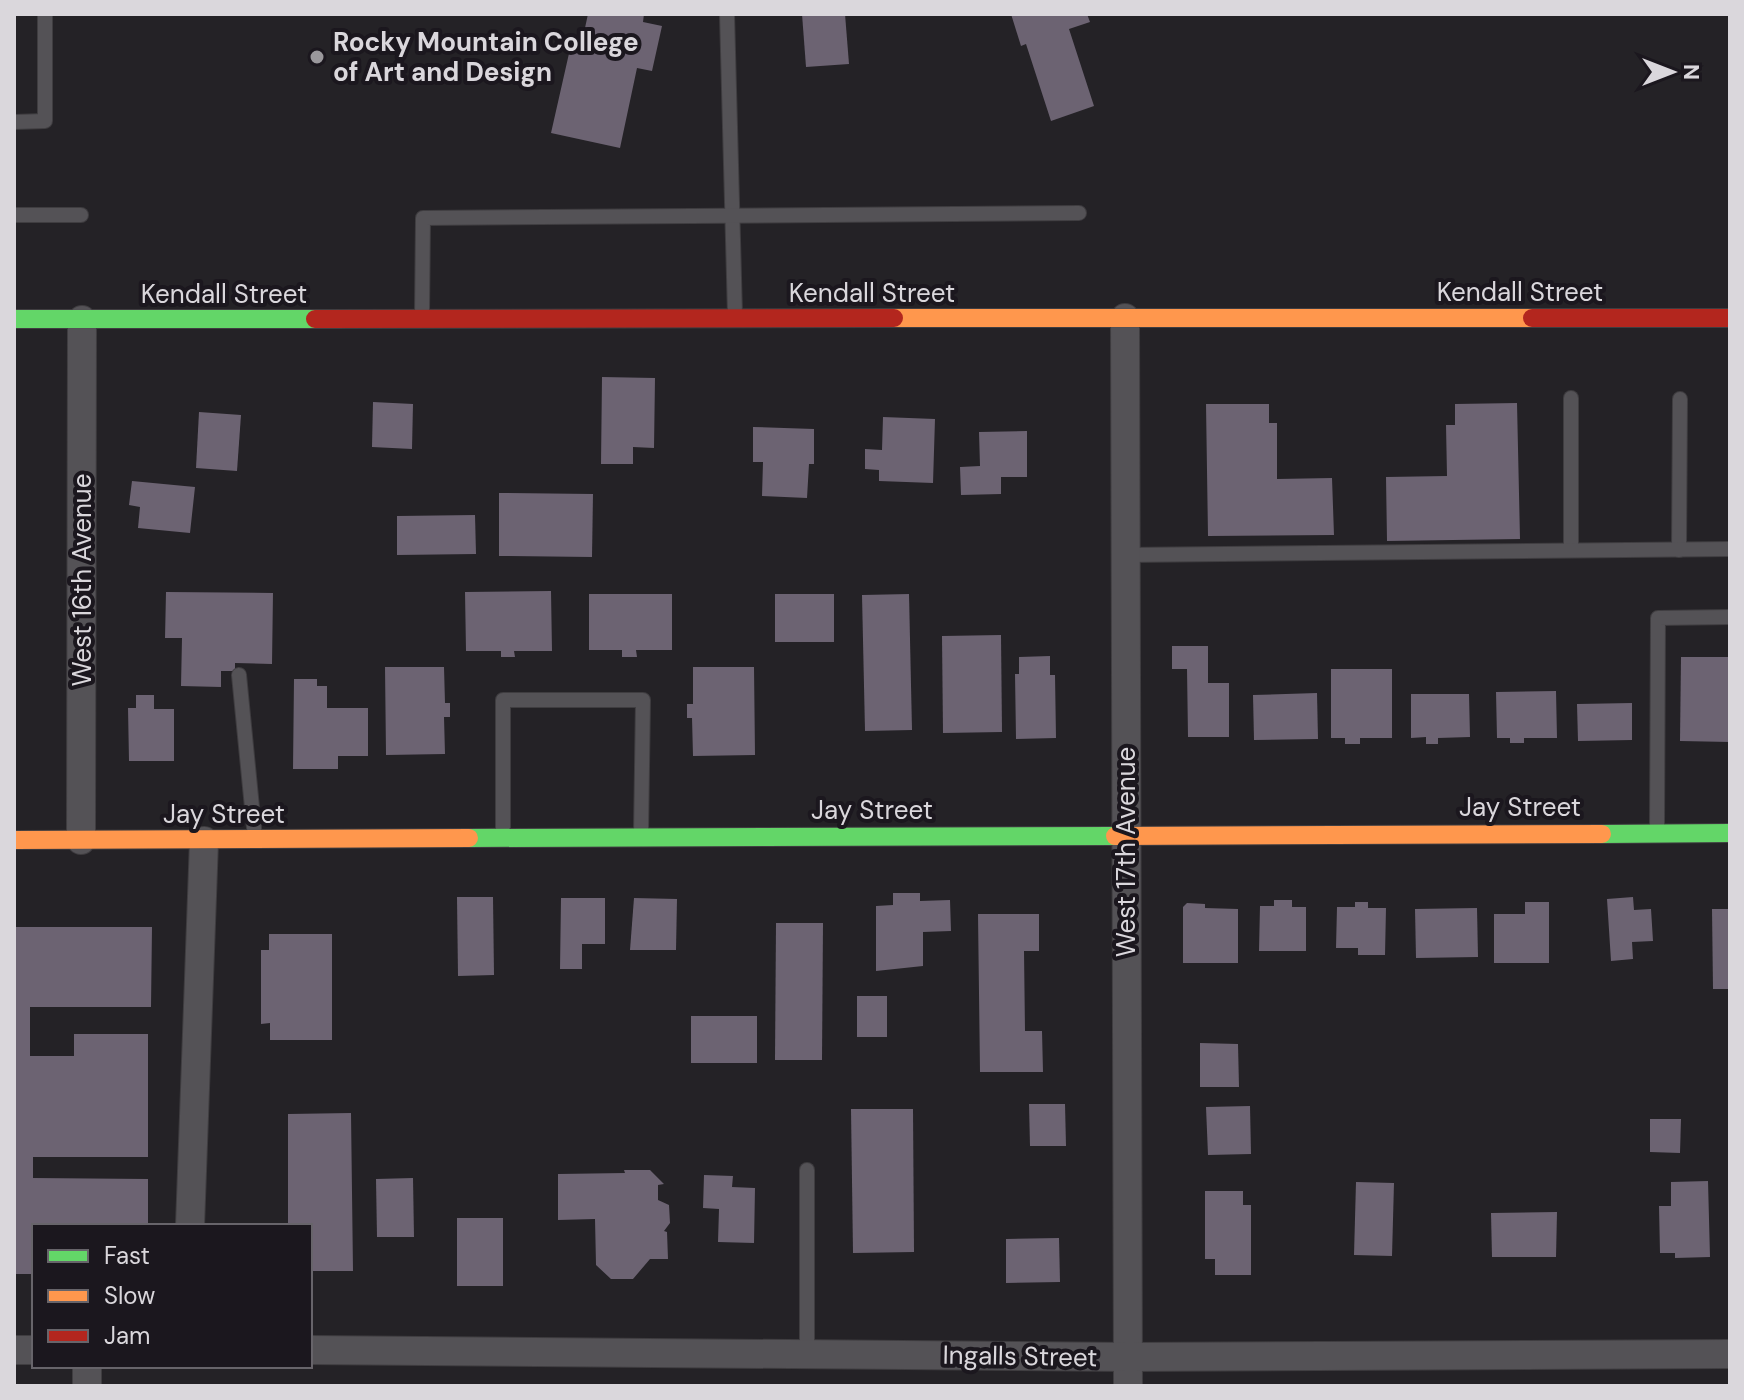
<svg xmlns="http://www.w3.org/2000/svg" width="1744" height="1400" font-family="'DM Sans',sans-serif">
	<rect width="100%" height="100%" fill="#242226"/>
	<g fill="#6c6372">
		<polygon points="588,14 644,14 643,22 662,26 652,71 637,68 620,148 551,133 570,49 580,51"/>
		<polygon points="802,14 845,14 849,64 806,67"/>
		<polygon points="1011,14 1087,14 1090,22 1069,29 1094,106 1051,121 1026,44 1021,46"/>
		<polygon points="602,377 655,378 654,448 633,447 633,464 601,464"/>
		<polygon points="373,402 413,404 412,449 372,447"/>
		<polygon points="1517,403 1520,539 1387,541 1386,477 1447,476 1446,425 1455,425 1455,404"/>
		<polygon points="1206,404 1269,404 1269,423 1277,423 1277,479 1332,478 1334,535 1208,536"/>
		<polygon points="199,412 241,415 237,471 196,468"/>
		<polygon points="883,417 935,419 933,483 879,481 879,470 865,469 865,449 882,450"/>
		<polygon points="753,427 814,429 814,464 809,464 807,498 762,496 763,462 753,462"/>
		<polygon points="1027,431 1027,477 1001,477 1001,494 961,495 960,467 980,466 979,432"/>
		<polygon points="132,481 195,487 190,533 138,528 140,507 129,505"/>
		<polygon points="499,493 593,494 592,557 499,556"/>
		<polygon points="475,515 476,554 397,555 397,516"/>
		<polygon points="551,591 552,651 514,651 515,657 501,657 501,651 466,651 465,592"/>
		<polygon points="166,592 273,593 272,664 235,663 235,671 221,671 221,687 181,686 182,638 165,638"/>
		<polygon points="589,594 672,594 672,650 636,650 637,657 622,657 622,650 589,650"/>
		<rect x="775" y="594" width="59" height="48"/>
		<polygon points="909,594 912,730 865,731 862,595"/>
		<polygon points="1001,635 1002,732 943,733 942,636"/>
		<polygon points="1172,646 1208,646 1208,683 1229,683 1229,737 1188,737 1187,669 1172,669"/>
		<polygon points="1050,656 1050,675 1055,675 1056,738 1016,739 1015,674 1019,674 1019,657"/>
		<polygon points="1681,657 1730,657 1730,742 1680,741"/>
		<polygon points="385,667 444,667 445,703 450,703 450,717 444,717 445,754 386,755"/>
		<polygon points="693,667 754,667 755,755 693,756 692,718 687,718 687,704 693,704"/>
		<polygon points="1331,669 1392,669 1392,738 1360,738 1360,744 1345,744 1345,738 1331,738"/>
		<polygon points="294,679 317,679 317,686 327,686 327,708 368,708 368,756 338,756 338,769 293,769"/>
		<polygon points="1556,691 1557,738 1524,738 1524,743 1510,743 1510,738 1497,738 1496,692"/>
		<polygon points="1317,693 1318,739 1254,740 1253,695"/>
		<polygon points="1411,694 1469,694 1470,737 1438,738 1438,744 1426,744 1426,737 1411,738"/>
		<polygon points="136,695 154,695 154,709 174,709 174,761 129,761 128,708 136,708"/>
		<polygon points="1632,703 1632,740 1578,741 1577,704"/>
		<polygon points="893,893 920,893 920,901 950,900 951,931 923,932 923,966 876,971 876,906 893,905"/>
		<polygon points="457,897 493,897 494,975 458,976"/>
		<polygon points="1633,897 1634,910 1651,909 1653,941 1632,942 1633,959 1611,961 1607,899"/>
		<polygon points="561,898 605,898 605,944 582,944 582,969 560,969"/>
		<polygon points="634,898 677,899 676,950 630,950"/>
		<polygon points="1274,900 1292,900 1292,907 1306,907 1306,951 1259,951 1260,906 1274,906"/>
		<polygon points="1355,902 1368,902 1368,908 1386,908 1385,955 1358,955 1358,948 1336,948 1337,907 1355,907"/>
		<polygon points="1525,902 1549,902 1549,963 1494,963 1494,914 1525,914"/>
		<polygon points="1187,903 1205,904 1205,908 1238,909 1238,963 1183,963 1183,907"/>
		<polygon points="1477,908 1478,957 1416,958 1415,909"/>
		<polygon points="1712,909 1730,909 1730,989 1713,989"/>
		<polygon points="978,914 1039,914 1039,951 1024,951 1025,1031 1042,1031 1043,1072 980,1072"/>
		<polygon points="776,923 823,923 822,1060 775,1060"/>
		<polygon points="14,927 152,927 151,1007 30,1007 30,1056 74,1056 74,1034 148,1034 148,1157 33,1157 33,1178 148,1179 148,1226 34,1226 34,1274 14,1274"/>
		<polygon points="269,934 332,934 332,1040 270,1040 270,1023 261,1024 261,950 269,950"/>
		<rect x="857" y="996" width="30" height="41"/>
		<rect x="691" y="1016" width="66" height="47"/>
		<polygon points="1200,1043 1238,1044 1239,1087 1200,1087"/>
		<polygon points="1029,1104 1065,1104 1066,1146 1030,1146"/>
		<polygon points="1250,1106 1251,1154 1208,1155 1206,1107"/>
		<polygon points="851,1109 913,1109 914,1252 853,1253"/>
		<polygon points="351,1113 353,1271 310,1271 310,1226 288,1226 288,1114"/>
		<polygon points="1650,1119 1681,1119 1680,1153 1650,1152"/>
		<polygon points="624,1170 650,1170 664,1184 658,1185 658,1200 669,1205 670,1223 664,1231 667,1232 668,1259 650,1259 633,1279 611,1279 596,1265 595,1219 558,1220 558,1174 625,1173"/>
		<polygon points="704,1175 733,1176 732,1187 755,1188 754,1243 718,1242 719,1209 703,1208"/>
		<polygon points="413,1178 414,1237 377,1237 376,1179"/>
		<polygon points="1708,1181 1710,1257 1675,1258 1675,1253 1660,1253 1659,1206 1671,1206 1671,1182"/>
		<polygon points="1356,1182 1394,1183 1392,1256 1354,1255"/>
		<polygon points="1205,1191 1243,1191 1243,1205 1251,1205 1251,1275 1215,1275 1215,1259 1205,1259"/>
		<polygon points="1557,1212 1556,1257 1492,1257 1491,1213"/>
		<rect x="457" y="1218" width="46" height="68"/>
		<polygon points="1059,1238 1060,1282 1006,1283 1006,1239"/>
	</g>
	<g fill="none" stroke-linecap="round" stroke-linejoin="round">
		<g stroke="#3f3d40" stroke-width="16">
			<g id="lane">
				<polyline points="727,14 735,315"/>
				<polyline points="14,122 45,121 45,14"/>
				<polyline points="14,215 81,215"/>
				<polyline points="422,315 423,218 1079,213"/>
				<polyline points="1571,398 1571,550"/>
				<polyline points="1679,550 1680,399"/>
				<polyline points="1125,555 1730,549"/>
				<polyline points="239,675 255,838"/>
				<polyline points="1657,829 1658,618 1730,617"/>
				<polyline points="503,835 503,700 643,700 641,834"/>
				<polyline points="807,1170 807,1354"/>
			</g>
		</g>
		<g stroke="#3f3d40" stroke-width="30">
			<g id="street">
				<polyline points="1125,318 1128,1386"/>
				<polyline points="81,840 82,320"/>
				<polyline points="190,1226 204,841"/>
				<polyline points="14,1350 34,1350"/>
				<polyline points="310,1350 1129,1357 1730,1354"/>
				<polyline points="87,1386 87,1366"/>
			</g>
		</g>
		<g stroke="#3f3d40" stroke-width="20">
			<g id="fast">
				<polyline points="14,319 315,319"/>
				<polyline points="1602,834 1730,833"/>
				<polyline points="469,838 1115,836"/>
			</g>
		</g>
		<g stroke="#3f3d40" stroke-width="20">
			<g id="slow">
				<polyline points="894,318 1532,318"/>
				<polyline points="1115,836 1602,834"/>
				<polyline points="14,840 469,838"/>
			</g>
		</g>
		<g stroke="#3f3d40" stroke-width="20">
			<g id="jam">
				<polyline points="1532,318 1730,318"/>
				<polyline points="315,319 894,318"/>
			</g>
		</g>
		<use href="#lane" stroke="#545256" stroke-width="14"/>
		<use href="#street" stroke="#545256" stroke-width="28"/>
		<use href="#fast" stroke="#63d668" stroke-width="18"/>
		<use href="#slow" stroke="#ff974d" stroke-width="18"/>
		<use href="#jam" stroke="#b3261e" stroke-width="18"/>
	</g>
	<circle fill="#9a989c" stroke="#1b171e" stroke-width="3" cx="317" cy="57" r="8"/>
	<g text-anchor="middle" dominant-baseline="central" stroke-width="8" stroke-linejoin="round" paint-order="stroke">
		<g font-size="26" font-weight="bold" fill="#dad7dc" stroke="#1b171e" text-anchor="start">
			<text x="333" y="42">Rocky Mountain College<tspan x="333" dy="30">of Art and Design</tspan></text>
		</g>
		<g font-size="26" fill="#dad7dc" stroke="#1b171e">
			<text x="1520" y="292">Kendall Street</text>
			<text x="872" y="293">Kendall Street</text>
			<text x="224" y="294">Kendall Street</text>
			<text transform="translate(82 580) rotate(-90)">West 16th Avenue</text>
			<text x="1520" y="807">Jay Street</text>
			<text x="872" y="810">Jay Street</text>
			<text x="224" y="814">Jay Street</text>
			<text transform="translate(1126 852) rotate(-90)">West 17th Avenue</text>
			<text transform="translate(1020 1356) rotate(1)">Ingalls Street</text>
		</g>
	</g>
	<rect width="1744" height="1400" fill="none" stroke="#dad7dc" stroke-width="32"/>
	<rect x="32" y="1224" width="280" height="144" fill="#1b171e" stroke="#67646a" stroke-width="2"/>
	<rect x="48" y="1250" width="40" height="12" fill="#63d668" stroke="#67646a" stroke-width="2"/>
	<text x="104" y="1264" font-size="24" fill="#dad7dc">Fast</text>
	<rect x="48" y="1290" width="40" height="12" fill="#ff974d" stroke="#67646a" stroke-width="2"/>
	<text x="104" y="1304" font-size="24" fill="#dad7dc">Slow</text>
	<rect x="48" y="1330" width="40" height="12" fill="#b3261e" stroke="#67646a" stroke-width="2"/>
	<text x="104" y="1344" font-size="24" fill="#dad7dc">Jam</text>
	<g transform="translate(1672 72) rotate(90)" stroke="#1b171e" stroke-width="6" paint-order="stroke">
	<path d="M0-6L14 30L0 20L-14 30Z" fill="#dad7dc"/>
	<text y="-12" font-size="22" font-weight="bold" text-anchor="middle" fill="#dad7dc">N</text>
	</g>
</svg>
